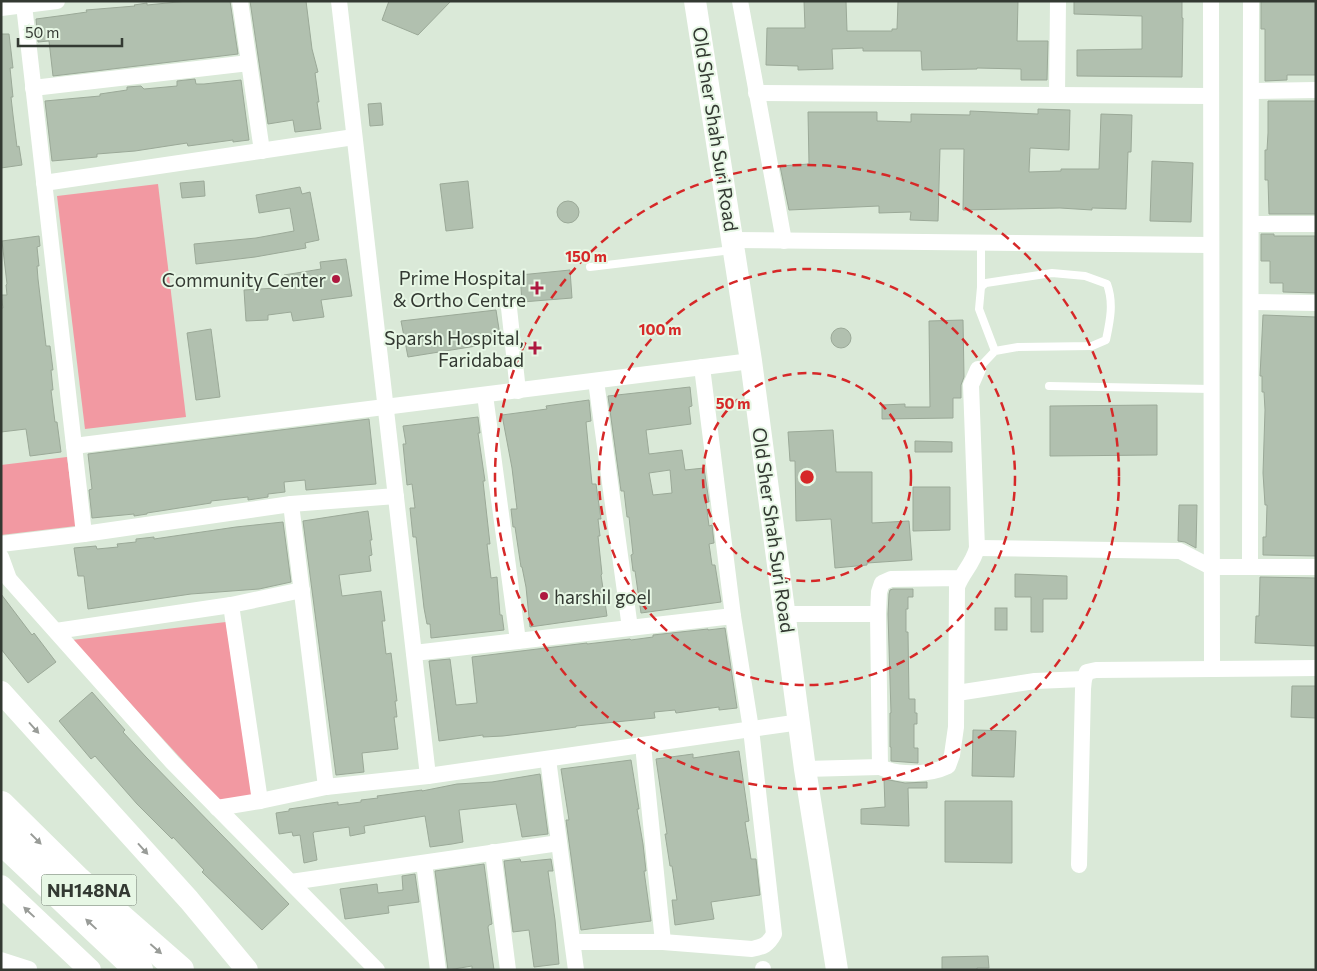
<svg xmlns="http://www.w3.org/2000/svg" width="1317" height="971" font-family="Commissioner,sans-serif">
	<rect width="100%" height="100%" fill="#dae9d8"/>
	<g fill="#f299a2">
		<polygon points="158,184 186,417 85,429 57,196"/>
		<polygon points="67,457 76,526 1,535 1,465"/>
		<polygon points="226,622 252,797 220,801 72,640"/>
	</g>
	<g fill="#b1c0af" stroke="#9ba998" fill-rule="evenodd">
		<polygon points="188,1 230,1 238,54 53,76 49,41 38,42 36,19 66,15 87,12 86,10 135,6 134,5 147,3 147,5"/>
		<polygon points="250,1 306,1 312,49 318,72 315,73 319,102 317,102 321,129 295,132 293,120 268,124"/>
		<polygon points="389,1 451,1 418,35 382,20"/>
		<polygon points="804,1 846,1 847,31 892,31 892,29 897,29 898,1 1018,1 1017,41 1048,41 1047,80 1021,80 1021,69 977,68 977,69 922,70 921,51 863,51 863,48 832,49 833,69 798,70 798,66 766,65 767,28 805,28"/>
		<polygon points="1074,1 1182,1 1182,18 1183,18 1182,77 1077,76 1077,50 1142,49 1142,16 1074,14"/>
		<polygon points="1261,1 1316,1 1316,75 1287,75 1287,80 1265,81 1265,29 1261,29"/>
		<polygon points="1,34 9,34 13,68 10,68 13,97 11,97 13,115 17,147 19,146 22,165 1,168"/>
		<polygon points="195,79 196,84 204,84 241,80 249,140 233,142 233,140 188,146 187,143 135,151 97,154 97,157 52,161 45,101 100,96 100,94 127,90 127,87 141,86 144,89 177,86 177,81"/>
		<polygon points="1268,101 1316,101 1316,214 1269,214 1268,180 1265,180 1265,150 1267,150 1268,133"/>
		<polygon points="381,103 383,125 370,126 368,104"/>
		<polygon points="1038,109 1070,110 1069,150 1030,148 1029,172 1061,171 1061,169 1099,169 1101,114 1132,115 1131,152 1128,152 1126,209 1092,208 1092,210 1060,208 963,210 964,149 940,149 938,221 910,220 911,212 879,213 879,206 789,210 780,166 809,164 808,112 877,112 877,121 911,122 911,114 970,115 970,111 1038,114"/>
		<polygon points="1152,161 1193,163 1191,222 1150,221"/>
		<polygon points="204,181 205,196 182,198 180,183"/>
		<polygon points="468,181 473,228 446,231 440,184"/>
		<polygon points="300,187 302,194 310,192 319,240 305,243 306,248 255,257 196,264 194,244 256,238 294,231 290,208 259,213 256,195"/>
		<circle cx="568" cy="212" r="11"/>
		<polygon points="1261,234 1274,234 1274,236 1315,236 1316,293 1283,292 1283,283 1270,283 1270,261 1261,261"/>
		<polygon points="39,236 40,246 37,247 39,266 37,266 38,279 46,346 50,346 53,370 51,370 53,390 51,390 55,422 57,422 61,452 30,456 26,429 1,432 1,308 3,308 1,295 7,295 6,285 7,284 2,241"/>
		<polygon points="346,259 352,296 321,300 324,317 293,321 291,312 268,315 268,320 246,321 244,290 276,288 285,285 284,275 321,269 320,262"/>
		<polygon points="570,270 572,298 522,302 520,275"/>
		<polygon points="496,310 501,342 408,357 401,321"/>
		<polygon points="1263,315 1316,317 1316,556 1263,555 1263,537 1266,537 1267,505 1265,505 1263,473 1265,410 1264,392 1262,392 1262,376 1260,376"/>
		<polygon points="963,320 964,377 961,385 961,398 953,398 953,418 882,419 882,405 905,404 905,407 930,407 929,321"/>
		<circle cx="841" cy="338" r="10"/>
		<polygon points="211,329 220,397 196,400 187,333"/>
		<path d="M690,387L692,406L689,407L691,424L646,430L649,454L682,450L685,470L704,468L709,502H706L709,526L712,525L714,543L709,544L712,565H715L721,602L641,613L635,571H633L631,555L633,554L629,517H627L624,491H621L608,396ZM670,470L672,493L653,495L649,473Z"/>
		<polygon points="589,400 591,421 586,422 588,443 592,484 596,484 601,519 598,519 600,536 598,536 602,574 601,575 607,616 530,627 526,587 522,567 521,567 515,527 513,527 511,509 517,509 512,468 502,415 547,409 546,406"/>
		<polygon points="1157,405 1157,455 1050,456 1050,406"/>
		<polygon points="478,417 480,433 478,433 485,481 483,481 490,544 487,544 491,578 497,577 500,615 502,615 504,630 431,638 430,624 427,624 424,608 416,537 413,537 410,508 415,508 412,484 407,485 403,444 406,444 403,426"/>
		<polygon points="369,419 376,484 306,490 305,480 284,482 285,492 268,494 268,497 248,500 248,497 211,501 211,503 147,513 147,514 134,516 134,514 92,518 89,490 92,489 88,454"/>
		<polygon points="833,430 836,472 872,472 872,523 909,521 912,560 867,563 867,565 835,568 831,519 796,521 795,461 790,461 788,432"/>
		<polygon points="915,441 952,442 952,452 915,452"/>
		<polygon points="913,487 950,487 950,530 913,531"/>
		<polygon points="1179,505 1197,505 1196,548 1185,542 1178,541"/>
		<polygon points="368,511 372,540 370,540 372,555 369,556 371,571 339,575 342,596 381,591 385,621 382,621 386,654 391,653 397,701 395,701 397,717 394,717 398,749 362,753 364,772 336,775 303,521"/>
		<polygon points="283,522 291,582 259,589 191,594 88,609 84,576 78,576 74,548 96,546 97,549 118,547 117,544 136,542 136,539 154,537 154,539 236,527"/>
		<polygon points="1015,574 1067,576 1067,599 1043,599 1043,632 1031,632 1031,597 1015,597"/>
		<polygon points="1260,577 1316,578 1316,646 1255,643 1256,616 1259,616"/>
		<polygon points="893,589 913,589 913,597 908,597 908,609 906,609 906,632 908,632 909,699 915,699 915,713 917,713 917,724 914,724 914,748 918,748 918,763 891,761 891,747 890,747 890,713 891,713 888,614 889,594 890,590"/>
		<polygon points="1,594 32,635 34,633 56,662 28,683 1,649"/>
		<rect x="995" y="608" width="12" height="22"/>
		<polygon points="725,628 737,708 719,710 719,707 676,713 675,710 654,712 655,718 576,726 576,727 503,736 483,737 483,735 439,741 429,661 450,659 456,705 477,703 472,657 587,643 587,644 630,639 631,640 653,637 653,635 708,629 708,630"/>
		<polygon points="1292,686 1316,686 1316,718 1291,717"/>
		<polygon points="92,692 125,730 123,732 146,757 289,904 262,930 202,872 204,870 173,837 172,839 137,804 95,756 91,759 59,721"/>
		<polygon points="973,730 1016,731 1014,777 972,776"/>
		<polygon points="739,751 749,821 745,822 751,859 756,859 760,895 711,902 714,919 675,925 672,900 677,900 672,866 670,866 665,834 667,834 656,759 693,754 693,758"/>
		<polygon points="631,760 639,809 637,809 643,844 646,871 644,871 651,921 581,930 566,820 569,820 561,769"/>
		<polygon points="540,774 548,834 522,837 516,804 459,810 463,842 452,844 430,847 425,816 364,826 365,833 350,836 349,827 314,832 313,833 317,860 304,863 300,835 293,836 292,832 279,834 276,813 289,811 289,809 338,802 338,805 361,802 361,800 378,798 377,796 422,790 422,791 457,784 492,782"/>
		<polygon points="884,779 905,783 927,782 927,788 908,788 909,826 861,824 861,809 885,807"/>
		<polygon points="945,801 1012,801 1012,863 945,862"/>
		<polygon points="520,859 521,862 551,859 553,871 548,871 555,920 559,964 534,967 529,930 513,932 504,861"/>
		<polygon points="484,864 492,924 489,925 488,927 494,970 472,970 472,966 448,970 435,871"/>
		<polygon points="415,874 419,902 388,906 389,913 345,919 340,889 377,884 378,893 403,890 402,876"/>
		<polygon points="988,956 989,968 977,968 977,970 942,970 942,957"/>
	</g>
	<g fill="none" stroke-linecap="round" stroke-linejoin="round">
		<g stroke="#fff" stroke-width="8">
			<polyline points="981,243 981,287"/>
			<polyline points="590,267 732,250"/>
			<path d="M978,369L995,351L1018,347L1092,346L1106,340C1110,321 1114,303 1107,284L1085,276L1052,273L986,283L981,287L979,309L995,351"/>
			<polyline points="1049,386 1211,389"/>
		</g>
		<g stroke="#fff" stroke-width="16">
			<polyline points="240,1 262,151"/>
			<polyline points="339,1 428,776"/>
			<polyline points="740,1 784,241"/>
			<polyline points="1211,1 1212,668"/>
			<polyline points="24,5 84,534"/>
			<polyline points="1,8 57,1"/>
			<polyline points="33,88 249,63"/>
			<polyline points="1251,91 1316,90"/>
			<polyline points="756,93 1210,96"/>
			<polyline points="1057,95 1058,1"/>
			<polyline points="44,183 354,137"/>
			<polyline points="1251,224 1316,224"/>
			<polyline points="733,240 1210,245"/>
			<polyline points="1251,302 1316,303"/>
			<polyline points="509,308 518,391"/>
			<polyline points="596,381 630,628"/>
			<polyline points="485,395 518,641"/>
			<polyline points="74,446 751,361"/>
			<polyline points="291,504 326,787"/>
			<polyline points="1,544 84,534 291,504 396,496"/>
			<polyline points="977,548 1180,551 1211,567 1316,567"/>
			<polyline points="1,557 9,579 173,763 377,970"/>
			<polyline points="1250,567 1251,1"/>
			<path d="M960,578L891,579L882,583L879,592L878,614L880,767C899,776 929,775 948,766L952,755L956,727L957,587C962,573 973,564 977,548L971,385L978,369"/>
			<polyline points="231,605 260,801"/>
			<polyline points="785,614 878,614"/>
			<polyline points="56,631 231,605 302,590"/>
			<polyline points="414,653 733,616"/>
			<polyline points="957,693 1035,681 1084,679"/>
			<polyline points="643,745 663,942"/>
			<polyline points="548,759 576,970"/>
			<polyline points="805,769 880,767"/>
			<polyline points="217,808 260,801 326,787 428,776 800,722"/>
			<polyline points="493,852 508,970"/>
			<polyline points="424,863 438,970"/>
			<polyline points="1079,865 1083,689 1084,679 1087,672 1096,670 1316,668"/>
			<polyline points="291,882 559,843"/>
			<path d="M573,942H663L752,949C763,947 768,945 774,934L751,729L733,616L702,367"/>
			<polyline points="1,960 29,969"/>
			<polyline points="763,969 763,970"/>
		</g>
		<g stroke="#fff" stroke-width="22">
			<polyline points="695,1 751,361 805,769 837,970"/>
			<polyline points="1,692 189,900 247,970"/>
			<polyline points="1,886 90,970"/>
		</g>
		<g stroke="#fff" stroke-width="28">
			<polyline points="1,805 76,879 180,970"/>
			<polyline points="1,840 139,970"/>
		</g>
	</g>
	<defs><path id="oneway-solid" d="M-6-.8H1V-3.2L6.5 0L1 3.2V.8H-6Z" transform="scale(1.25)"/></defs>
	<g fill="#999c98">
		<use href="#oneway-solid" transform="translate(34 728) rotate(48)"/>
		<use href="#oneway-solid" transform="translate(36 839) rotate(45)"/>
		<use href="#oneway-solid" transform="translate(143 849) rotate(48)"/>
		<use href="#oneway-solid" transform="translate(29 912) rotate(-137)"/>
		<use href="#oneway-solid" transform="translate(91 924) rotate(-137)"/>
		<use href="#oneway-solid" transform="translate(156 949) rotate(41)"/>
	</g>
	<g fill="none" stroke="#d62828" stroke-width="2.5" stroke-dasharray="9 6">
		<circle cx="807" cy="477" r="104"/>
		<circle cx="807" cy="477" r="208"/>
		<circle cx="807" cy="477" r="312"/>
	</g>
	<g fill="#ae1940" stroke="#e7f7e5" stroke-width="2">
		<circle cx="336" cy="279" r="5"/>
		<path d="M534.5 280.5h5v5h5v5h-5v5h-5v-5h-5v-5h5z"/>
		<path d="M532.5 340.5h5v5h5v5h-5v5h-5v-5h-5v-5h5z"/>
		<circle cx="544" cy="596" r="5"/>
	</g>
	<g text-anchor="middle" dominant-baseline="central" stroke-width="4" stroke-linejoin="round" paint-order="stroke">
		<rect fill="#e7f7e5" stroke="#697268" stroke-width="1" x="41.5" y="874.5" width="95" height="31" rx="4"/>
		<g font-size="18" font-weight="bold" fill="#333932">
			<text x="89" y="890">NH148NA</text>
		</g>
		<g font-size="19" fill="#333932" stroke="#e7f7e5">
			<text transform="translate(716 129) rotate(81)">Old Sher Shah Suri Road</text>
			<text transform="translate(774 530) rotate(82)">Old Sher Shah Suri Road</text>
		</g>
		<g font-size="19" fill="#333932" stroke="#e7f7e5" text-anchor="end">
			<text x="526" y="277">Prime Hospital<tspan x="526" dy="22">&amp; Ortho Centre</tspan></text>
			<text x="326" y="279">Community Center</text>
			<text x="524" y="337">Sparsh Hospital,<tspan x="524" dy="22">Faridabad</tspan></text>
			<text x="554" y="596" text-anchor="start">harshil goel</text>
		</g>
	</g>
	<circle cx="807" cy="477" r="8" fill="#d62828" stroke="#e7f7e5" stroke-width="2.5"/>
	<g font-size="15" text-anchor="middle" font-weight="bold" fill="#d62828" stroke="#e7f7e5" stroke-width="4" stroke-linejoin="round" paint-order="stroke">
		<text x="586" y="262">150 m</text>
		<text x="660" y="335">100 m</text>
		<text x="733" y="409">50 m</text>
	</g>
	<rect width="1317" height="971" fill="none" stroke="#333932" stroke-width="5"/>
	<path d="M18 38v8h104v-8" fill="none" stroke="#333932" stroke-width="2.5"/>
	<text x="25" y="38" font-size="15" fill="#333932" stroke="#e7f7e5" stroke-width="4" paint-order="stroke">50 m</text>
</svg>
